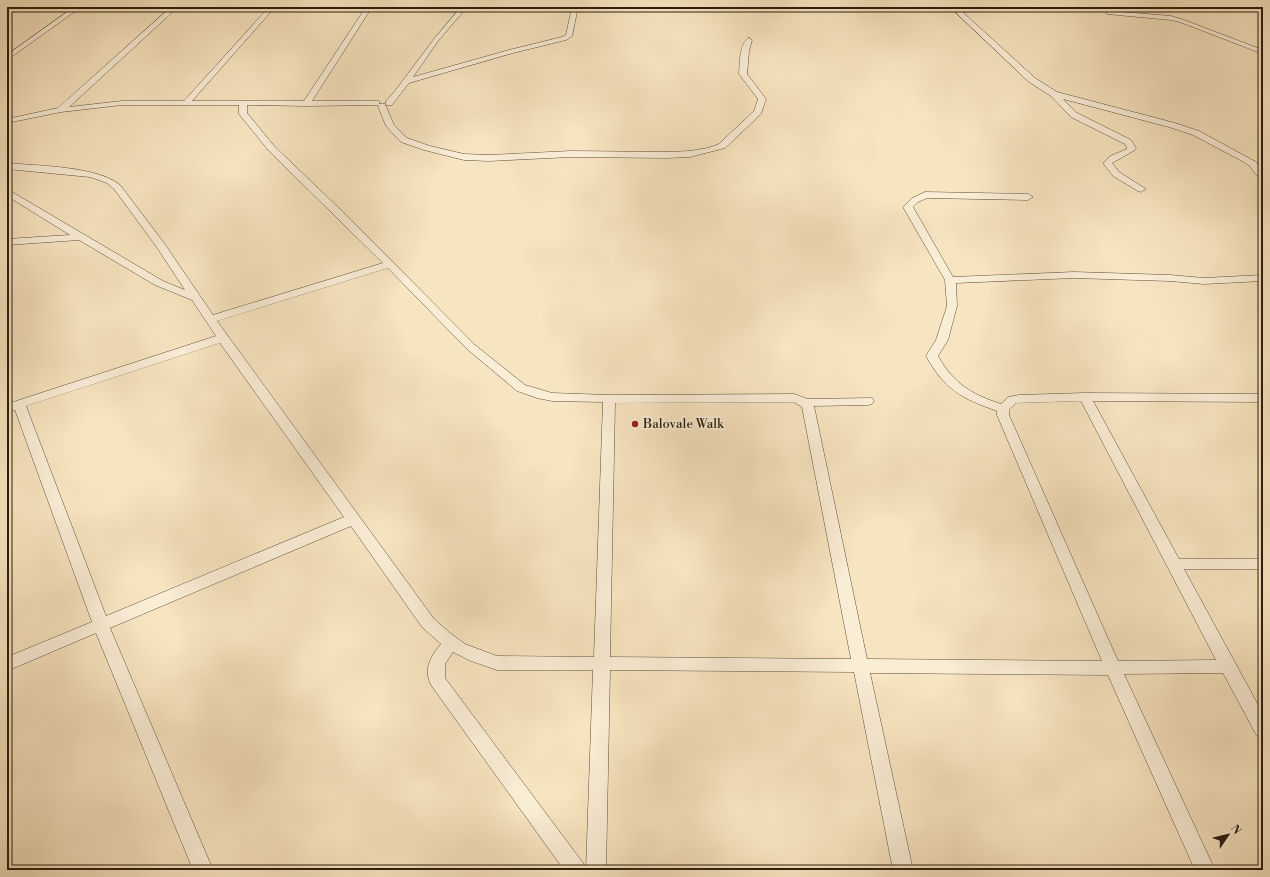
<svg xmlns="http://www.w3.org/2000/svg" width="1270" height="877" font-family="'Libre Bodoni',serif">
	<rect width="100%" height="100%" fill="#f7e4c0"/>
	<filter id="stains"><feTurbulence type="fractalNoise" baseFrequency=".005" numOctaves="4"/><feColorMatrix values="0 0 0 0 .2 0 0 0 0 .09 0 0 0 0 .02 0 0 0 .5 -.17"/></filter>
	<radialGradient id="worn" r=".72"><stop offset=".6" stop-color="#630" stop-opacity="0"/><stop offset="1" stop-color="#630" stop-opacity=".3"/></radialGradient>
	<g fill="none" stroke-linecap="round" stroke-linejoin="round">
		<g stroke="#5d4f39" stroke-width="1">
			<g id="minor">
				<polygon points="74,7 81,7 7,60 7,55"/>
				<path d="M171,7H178L69,107L122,101H184L269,7H275L192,101H304L366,7H372L312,101H379V105L306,106L247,105V113L275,147L346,215L475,345L525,385L552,393L609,395L794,394L808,399L872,398L874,401L872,404L868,405L814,406L867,659L1102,661L997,415V411C961,398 945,390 926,356L936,340L947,306L945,280L903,207L912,198L925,192L1028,194L1033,197L1028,200L927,198L918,202L913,207L953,277L1074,272L1170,275L1204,278L1263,275V281L1204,284L1170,281L1074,278L956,283L957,306L948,340L938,356C954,384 971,394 1001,404L1008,397L1019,395L1085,393L1263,394V402L1093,401L1179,559H1263V569H1184L1263,714V738L1257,736L1223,673L1124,674L1215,870H1195L1108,675L870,673L913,870H893L854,672L610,670L606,870H586L593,670H497L471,661L453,652L445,664V678L583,863L586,870H564L431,685C423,669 431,656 441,644L422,627L351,526L110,628L213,870H193L96,633L7,671V657L92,622L15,410L7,412V404L216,336L192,300L155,285L79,240L7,245V239L70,235L7,196V189L163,281L185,290L156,246L114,189L107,183L90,177L7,169V163C38,166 97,166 120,185L164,243L213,315L383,263L269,151L239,114V105H122L61,112L7,123V119L58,108ZM388,268L467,349L517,391L537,398L552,401L603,402L594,657L497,656L465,644L450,633L434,619L217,321ZM220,343L344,517L106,616L26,406ZM1081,401L1216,660L1118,661L1009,415V410L1016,403ZM794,402L802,407L851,659L610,657L615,403Z"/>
				<polygon points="461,7 467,7 438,41 413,77 509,50 562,37 566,35 572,7 578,7 572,36 566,40 513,53 409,83 392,105 386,105 386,101 395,91 434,39"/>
				<polygon points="950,7 957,7 1035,78 1057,92 1175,123 1199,131 1256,162 1263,172 1263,176 1257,176 1250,166 1244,162 1193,135 1169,127 1063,99 1077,113 1131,140 1136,148 1135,150 1112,163 1119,172 1146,189 1141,192 1138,191 1113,176 1103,163 1110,156 1127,149 1127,148 1125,144 1071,117 1051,96 1029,82"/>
				<polygon points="1109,11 1171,16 1184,20 1263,50 1263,54 1180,22 1171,20 1107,14 1106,13"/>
				<path d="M749,38L752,40L749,51L747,74L766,99L761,114L725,148L690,157L667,158L571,157L489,161L464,160L424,150L401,142L386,126L378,106L379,104H385L394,125L407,138L430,146L464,154L489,155L571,151L667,152L690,151L708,148L719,144L754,111L758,99L739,74C740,64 739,42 749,38Z"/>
			</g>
		</g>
		<use href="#minor" fill="#faedd6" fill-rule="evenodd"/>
	</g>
	<circle fill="#8f2418" stroke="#faedd6" stroke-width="1.5" cx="635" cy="424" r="4"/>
	<g text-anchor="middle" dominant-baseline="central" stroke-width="3.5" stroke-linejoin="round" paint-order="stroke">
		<g font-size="13" fill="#2a1d0c" stroke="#faedd6" text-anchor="start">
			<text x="643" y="424">Balovale Walk</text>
		</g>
	</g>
	<rect width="1270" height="877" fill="none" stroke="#f7e4c0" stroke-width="24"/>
	<rect x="8" y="8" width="1254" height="861" fill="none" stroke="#2a1d0c" stroke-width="2"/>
	<rect x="12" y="12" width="1246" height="853" fill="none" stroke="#2a1d0c"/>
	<g transform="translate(1228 835) rotate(55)" stroke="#faedd6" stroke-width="3" paint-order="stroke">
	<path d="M0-3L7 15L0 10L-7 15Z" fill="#2a1d0c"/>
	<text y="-6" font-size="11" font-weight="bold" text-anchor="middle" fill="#2a1d0c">N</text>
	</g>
	<rect width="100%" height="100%" filter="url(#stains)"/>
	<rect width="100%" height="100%" fill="url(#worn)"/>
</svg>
